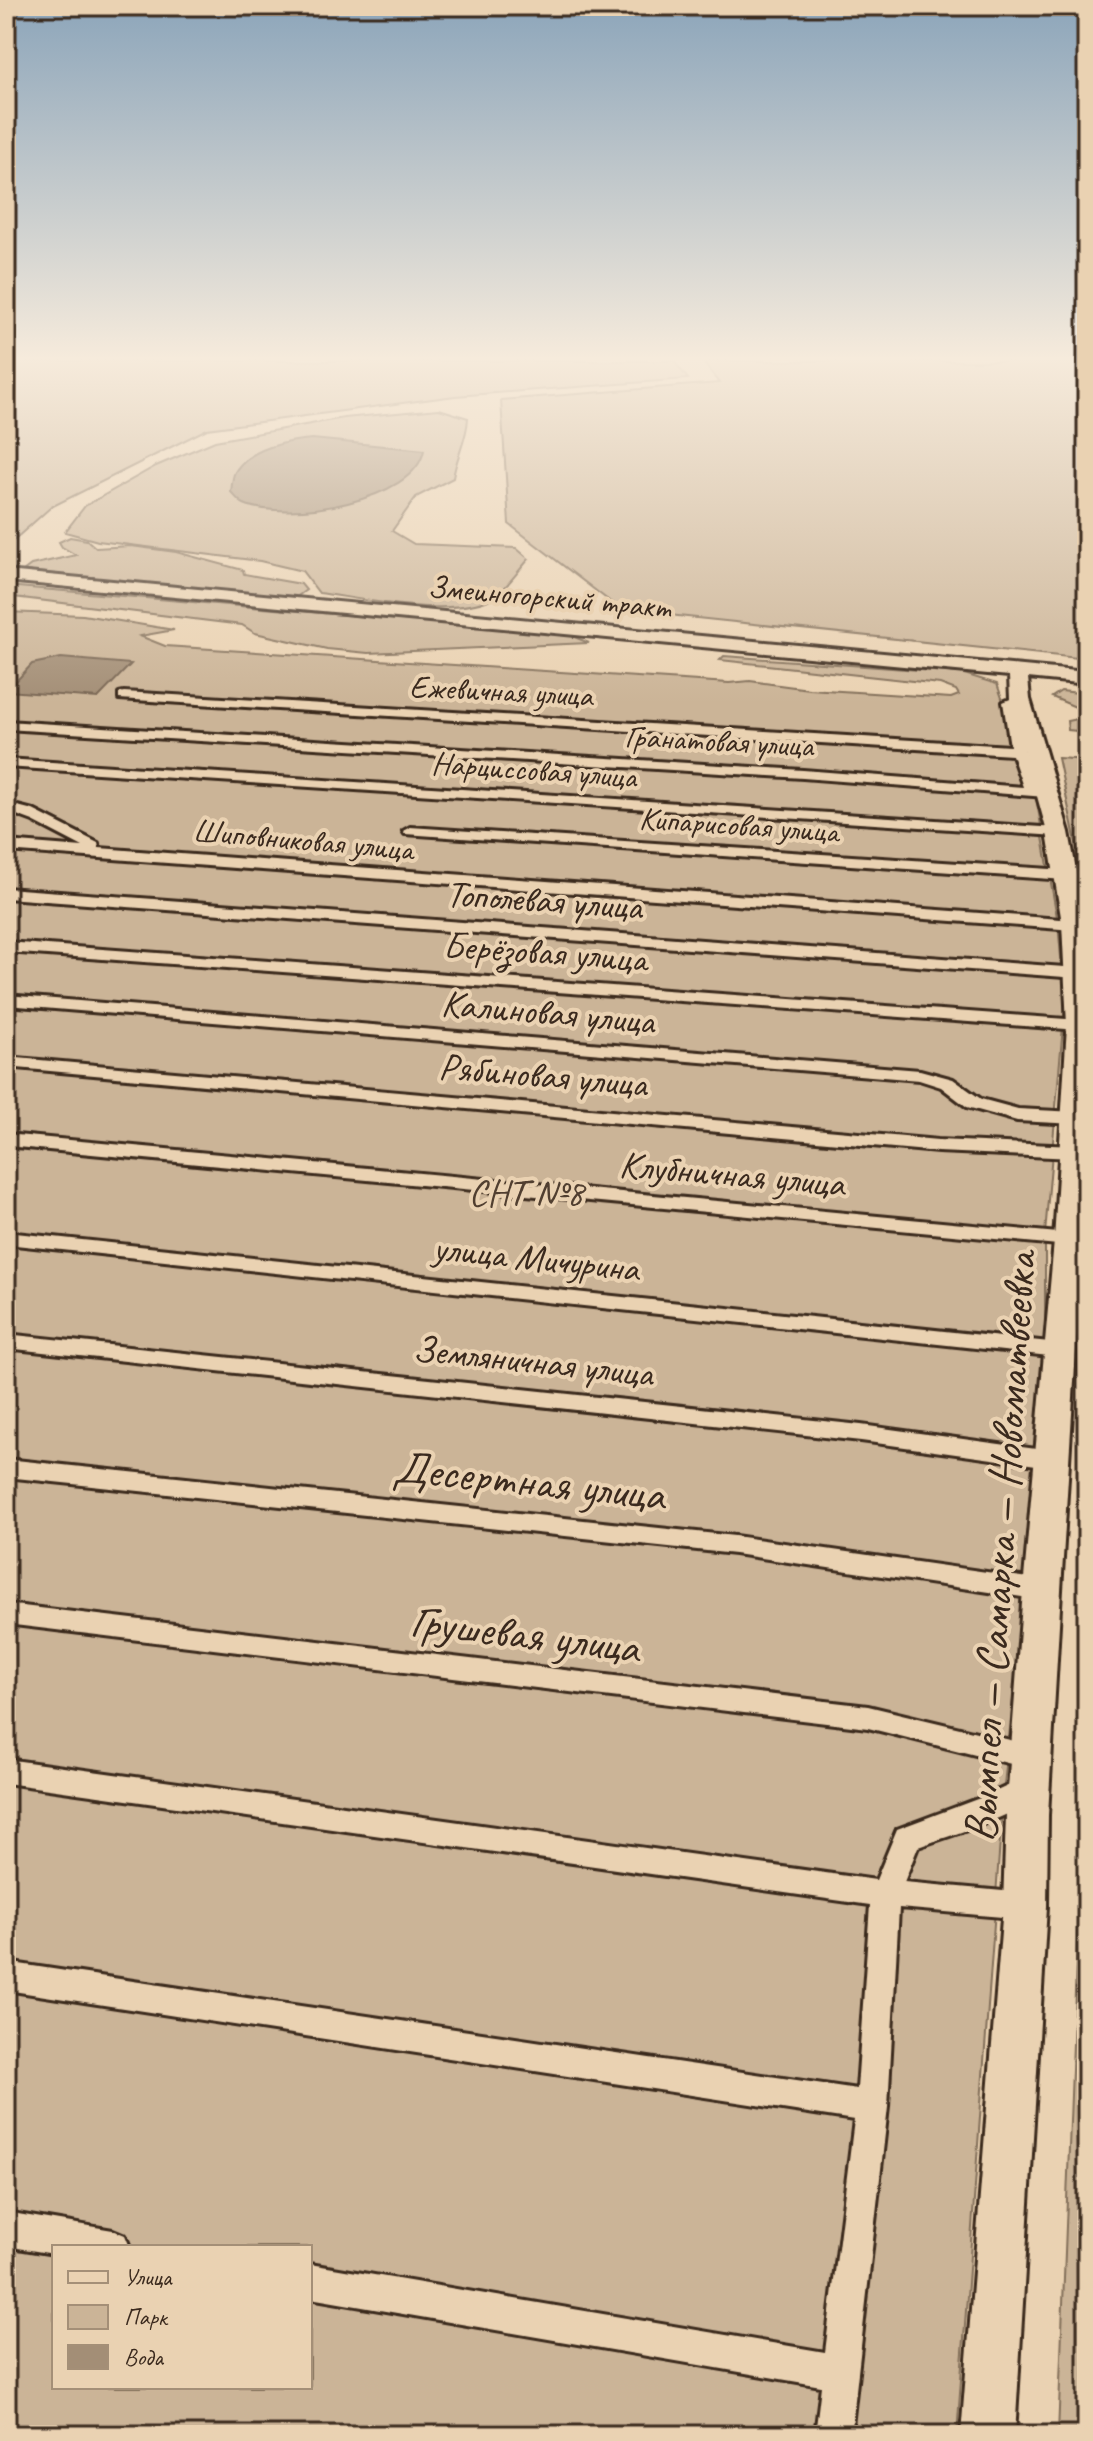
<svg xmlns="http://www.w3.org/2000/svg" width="1093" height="2441" font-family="Caveat,sans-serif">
	<rect width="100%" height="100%" fill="#ead2b2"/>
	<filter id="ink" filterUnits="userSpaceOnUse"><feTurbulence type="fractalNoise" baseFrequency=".0125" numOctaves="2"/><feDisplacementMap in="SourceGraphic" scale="16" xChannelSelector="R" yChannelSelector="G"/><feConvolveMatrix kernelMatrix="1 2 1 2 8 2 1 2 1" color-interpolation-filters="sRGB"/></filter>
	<g filter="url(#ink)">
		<g fill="#cbb497" stroke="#836f5a" stroke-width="2" fill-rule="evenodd">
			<polygon points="6,361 674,361 688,379 455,396 207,429 51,507 6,547"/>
			<polygon points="702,361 1087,361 1087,659 621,610 509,524 501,400 720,383"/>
			<path d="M439,409L468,418C467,440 456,457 453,478L416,497L392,531L414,544L516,548L529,559C518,571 504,592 490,599C450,618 363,599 319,593L302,571L260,561L98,541L65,532L85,506L156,466L215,441L344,418Z"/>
			<polygon points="70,537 87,540 96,548 131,546 176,552 243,570 244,574 301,584 306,590 295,598 23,571 31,565 76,555 62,547 59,542"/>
			<polygon points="6,586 567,634 589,643 368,653 327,649 255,633 242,625 6,596"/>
			<path d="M6,612L83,615L174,630L140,636L165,646L729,683L750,681L809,689L951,698L959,695L956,690L940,684L720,660L724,656L961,673L997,684L1035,791L1058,923L1065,1003L1045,1234V1338L1039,1455L1004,1785L957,2435H6ZM54,2247H310V2387H54Z"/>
			<polygon points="1061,691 1087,694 1087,732 1068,730 1067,721 1082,718 1078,708 1052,697"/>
			<polygon points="1058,758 1087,760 1087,894"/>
			<polygon points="1087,1677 1087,2435 1058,2435"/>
		</g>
		<g fill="#a38e76" stroke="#796653" stroke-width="2">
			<path d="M312,439L424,450C415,502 287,522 244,504C239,502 235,496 231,492C232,486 232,477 235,472C249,448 287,441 312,439Z"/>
			<polygon points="61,658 131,664 98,698 7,691 32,664"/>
		</g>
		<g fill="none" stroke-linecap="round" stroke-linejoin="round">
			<g stroke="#3b2a1e" stroke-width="6">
				<g id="minor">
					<polygon points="124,692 1010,746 1003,702 1020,695 1027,699 1017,704 1025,751 1038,788 1053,793 1046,797 803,778 6,729 6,721 803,770 1023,787 1012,755 119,699 119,693"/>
					<polygon points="6,759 1058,828 1065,832 1058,836 6,767"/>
					<polygon points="6,803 33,810 98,843 99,848 1074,920 1082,925 1074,930 6,851 6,841 83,847 33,821 6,811"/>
					<polygon points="410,827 1066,870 1074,875 1066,880 405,834 403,831"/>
					<polygon points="6,888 1078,968 1086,973 1078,978 6,898"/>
					<polygon points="6,942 1080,1020 1086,1021 1087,1027 1080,1030 6,952"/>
					<polygon points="6,995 920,1070 953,1079 981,1099 1018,1109 1076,1112 1085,1118 1076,1124 1017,1121 967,1107 941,1087 919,1080 6,1005"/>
					<polygon points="6,1057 938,1140 1074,1146 1084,1152 1074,1158 938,1152 6,1067"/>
					<polygon points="6,1134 1069,1234 1079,1240 1069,1246 6,1146"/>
					<polygon points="6,1232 1059,1343 1067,1345 1070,1350 1067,1355 1059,1357 6,1244"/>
					<polygon points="6,1334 861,1425 1051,1451 1059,1453 1063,1459 1059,1465 1051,1467 861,1441 6,1348"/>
					<polygon points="6,1459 735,1536 1042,1580 1051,1583 1054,1590 1051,1597 1042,1600 735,1554 6,1477"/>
					<polygon points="6,1604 868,1706 1031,1745 1041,1749 1045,1757 1041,1765 1031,1769 868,1728 6,1624"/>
					<path d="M6,1759L876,1880L897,1829L988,1795L1029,1776L1039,1780L1043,1788C1031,1813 946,1836 918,1847L904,1882L1025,1893L1035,1897L1040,1906L1035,1915L1025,1919L899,1908L888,2107L851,2435H815L821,2386L310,2298V2264L825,2352L854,2120L6,1990V1962L857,2089L870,1905L6,1783Z"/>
					<polygon points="6,2212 113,2230 125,2235 130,2247 54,2247 54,2254 6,2246"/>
				</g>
			</g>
			<g stroke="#3b2a1e" stroke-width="6">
				<polygon id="secondary" points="6,571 1087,672 1087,684 1028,678 1030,699 1069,832 1086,923 1087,1173 1061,1590 1048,1815 1047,1906 1015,2435 961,2435 1003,1906 1006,1815 1023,1590 1054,1241 1067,1025 1062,923 1047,832 1010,699 1009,676 6,581"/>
			</g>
			<use href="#minor" fill="#ead2b2" fill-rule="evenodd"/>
			<use href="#secondary" fill="#ead2b2" fill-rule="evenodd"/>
		</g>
	</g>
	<linearGradient id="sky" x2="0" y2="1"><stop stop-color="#8ca5ba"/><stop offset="0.51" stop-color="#f6ebdc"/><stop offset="1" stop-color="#f6ebdc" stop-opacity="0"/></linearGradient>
	<rect width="1093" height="703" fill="url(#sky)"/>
	<g text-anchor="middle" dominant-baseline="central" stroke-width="8" stroke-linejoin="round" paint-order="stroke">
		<g font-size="32" fill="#3b2a1e" stroke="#ead2b2">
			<text transform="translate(549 597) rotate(5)">Змеиногорский тракт</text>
			<text transform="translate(501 691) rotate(3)">Ежевичная улица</text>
			<text transform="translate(719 741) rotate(3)">Гранатовая улица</text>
			<text transform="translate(534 770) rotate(4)">Нарциссовая улица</text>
			<text transform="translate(739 825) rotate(4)">Кипарисовая улица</text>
			<text transform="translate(303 840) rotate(5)">Шиповниковая улица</text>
		</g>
		<g font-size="38" fill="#3b2a1e" stroke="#ead2b2">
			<text transform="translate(544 900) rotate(4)">Тополевая улица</text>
			<text transform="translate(545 952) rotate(4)">Берёзовая улица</text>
			<text transform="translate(548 1012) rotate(5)">Калиновая улица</text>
			<text transform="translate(543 1075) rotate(5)">Рябиновая улица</text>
			<text transform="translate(732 1174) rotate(5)">Клубничная улица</text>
			<text transform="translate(536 1258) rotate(6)">улица Мичурина</text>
			<text transform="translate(533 1361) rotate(6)">Земляничная улица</text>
		</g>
		<g font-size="38" fill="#513f30" stroke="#ead2b2">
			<text x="526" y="1192">СНТ №8</text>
		</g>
		<g font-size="46" fill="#3b2a1e" stroke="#ead2b2">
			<text transform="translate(529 1481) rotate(6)">Десертная улица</text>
			<text transform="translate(1000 1547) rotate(-86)">Вымпел — Самарка — Новоматвеевка</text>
			<text transform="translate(525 1634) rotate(7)">Грушевая улица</text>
		</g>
	</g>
	<rect width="1093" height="2441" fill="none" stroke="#ead2b2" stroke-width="32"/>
	<rect x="16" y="16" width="1061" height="2409" fill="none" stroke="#3b2a1e" stroke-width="3" filter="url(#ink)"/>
	<rect x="52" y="2245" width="260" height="144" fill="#ead2b2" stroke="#a48f77" stroke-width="2"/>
	<rect x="68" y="2271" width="40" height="12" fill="#ead2b2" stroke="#a48f77" stroke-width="2"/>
	<text x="124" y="2285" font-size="24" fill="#3b2a1e">Улица</text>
	<rect x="68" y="2305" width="40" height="24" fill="#cbb497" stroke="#a48f77" stroke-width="2"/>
	<text x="124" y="2325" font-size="24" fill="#3b2a1e">Парк</text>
	<rect x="68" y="2345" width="40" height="24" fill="#a38e76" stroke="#a48f77" stroke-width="2"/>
	<text x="124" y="2365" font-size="24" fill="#3b2a1e">Вода</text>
</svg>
